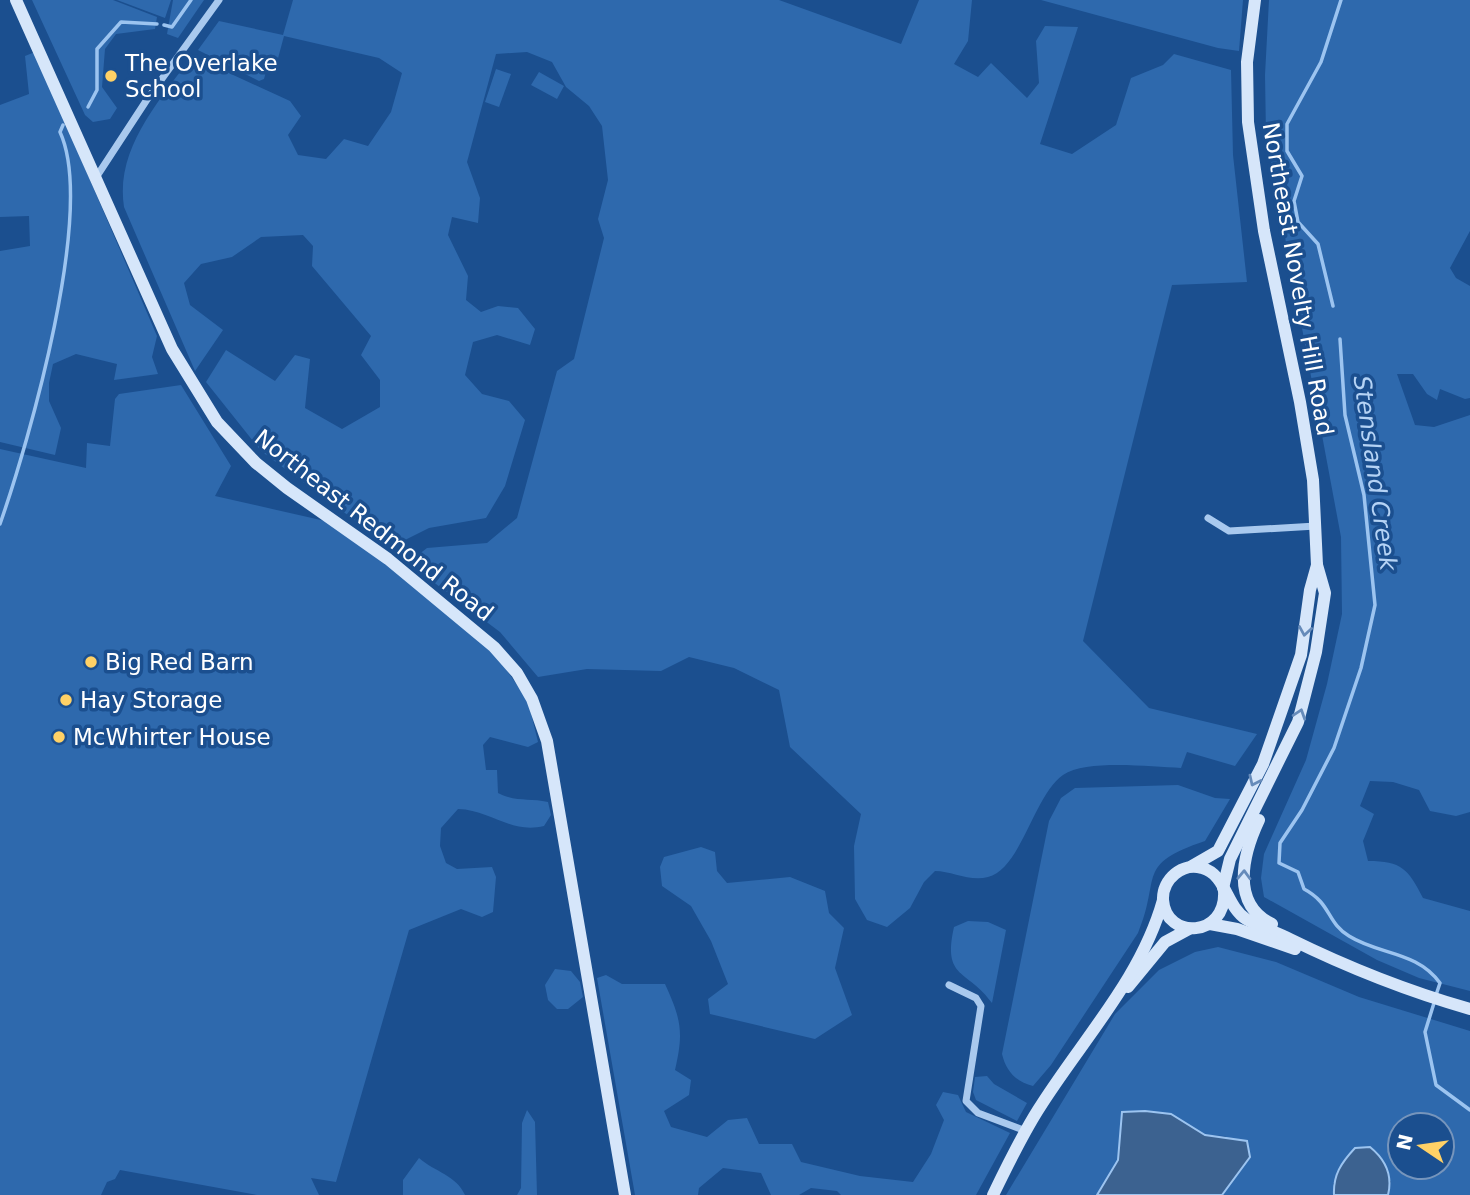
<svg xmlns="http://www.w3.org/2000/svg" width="1470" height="1195" font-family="'DejaVu Sans',sans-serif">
	<rect width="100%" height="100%" fill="#1b4f8f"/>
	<g fill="#2e69ad" fill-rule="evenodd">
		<polygon points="32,0 113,0 157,17 155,29 116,34 105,49 102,87 117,108 110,119 93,122 85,115"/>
		<polygon points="117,0 171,0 165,18"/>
		<polygon points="173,0 204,0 178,38 167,34"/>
		<path d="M293,0H779L901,44L919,0H972L968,41L954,64L978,77L991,63L1027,98L1039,83L1036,41L1045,26L1078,27L1040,144L1072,154L1116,125L1131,78L1163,65L1174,54L1231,70L1233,155L1247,282L1172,285L1083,641L1149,708L1257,734L1235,766L1187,752L1181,768C1151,767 1087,759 1063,775C1034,795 1021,869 988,877C970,882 952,871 935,871L924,882L910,908L887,927L867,920L855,899L854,846L861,814L790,747L779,690L734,668L689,657L661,671L587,669L538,677L500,632L420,572L414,558L427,548L487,543L517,518L557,371L574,359L604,238L598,219L608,180L602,126L589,106L566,87L552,62L527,52L496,54L467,162L480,198L478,223L452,217L448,235L468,276L466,300L481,312L498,306L518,308L535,329L530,345L497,335L473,342L465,375L482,394L509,401L525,420L505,486L486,518L429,528L391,547L261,451L206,382L226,350L275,381L295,355L310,359L305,408L342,429L380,407V380L361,355L371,336L312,266L313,246L303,235L261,237L232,257L201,264L184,283L190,305L223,330L195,371L124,207C115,149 159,101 192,56L290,101L301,116L288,135L298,155L326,159L344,139L368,146L391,112L402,73L379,58L284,36L277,62L269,60L264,79L259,81L198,50L219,21L283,35Z"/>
		<polygon points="1041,0 1243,0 1239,51 1218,48"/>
		<path d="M1269,0H1470V231L1450,268L1456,278L1470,286V398L1465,399L1440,389L1437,400L1427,394L1413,374H1397L1415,425L1434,427L1470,415V812L1456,816L1430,811L1419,790L1393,782L1370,781L1360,806L1374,814L1363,841L1368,861C1402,861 1408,869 1423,898L1470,911V991L1419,978L1377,960L1264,897L1261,878L1264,854L1306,760L1327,684L1342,614L1341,537L1266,135L1265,75Z"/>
		<polygon points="35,52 157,336 152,357 158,374 114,380 117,364 76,354 53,364 49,383 49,401 61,428 55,455 0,442 0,251 30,246 29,216 0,217 0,105 29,94 25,56"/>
		<polygon points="496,69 511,74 499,107 485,102"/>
		<polygon points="539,72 564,86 557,99 531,85"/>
		<path d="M181,385L231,466L215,496L334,523L490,646L528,701L538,742L528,747L490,737L483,745L486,770H497L498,793C515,802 529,798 548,802L551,815L544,826C510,834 491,810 458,809L441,828L440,846L446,863L457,869L492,867L496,877L493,912L482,917L461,909L409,930L336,1182L311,1178L319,1195H257L120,1170L115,1179L107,1182L101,1195H0V449L86,468L87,443L110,446L115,399L119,394Z"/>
		<path d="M1178,785L1215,798L1230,799L1205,841C1134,865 1162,876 1138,933L1051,1065L1033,1086C1016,1082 1006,1071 1002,1054L1049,821L1061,798L1075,788Z"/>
		<polygon points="701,847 715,852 717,871 727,883 790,877 825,891 829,913 844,928 835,968 852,1015 815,1039 710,1014 708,999 728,984 711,941 691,906 662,886 660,867 664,857"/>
		<path d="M968,921L988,922L1006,930L992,1003C968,969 942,980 954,927Z"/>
		<path d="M1218,947L1276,962L1359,997L1470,1031V1195H1388L1391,1181L1333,1183L1334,1195H1222L1250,1157L1225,1136L1205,1135L1171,1114L1118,1160L1097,1195H1006L1115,1014L1159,970L1195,952ZM1400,1125H1442V1167H1400Z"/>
		<polygon points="555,969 571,971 580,982 583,997 568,1009 557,1009 548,1000 545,985"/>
		<path d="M606,975L622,984H665C681,1019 684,1032 675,1070L691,1080L689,1095L664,1111L671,1127L707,1137L728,1120L747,1118L759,1144H792L801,1162L860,1176L913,1182L931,1154L944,1120L936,1105L943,1092L958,1095L966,1112L1010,1133L976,1195H841L837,1191L811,1188L799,1195H771L761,1173L723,1168L699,1188L698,1195H635L597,978Z"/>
		<polygon points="987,1076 994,1084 1027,1103 1017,1121 976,1100 973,1092 975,1077"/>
		<polygon points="527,1110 535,1122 537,1195 517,1195 521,1188 522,1123"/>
		<path d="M419,1158C435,1172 456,1175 465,1195H403V1180Z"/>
	</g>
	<g fill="#3c6290" stroke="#9cc4f0" stroke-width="2">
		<polygon points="1145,1111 1171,1114 1205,1135 1247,1141 1250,1157 1222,1195 1097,1195 1118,1160 1122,1112"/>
		<path d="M1370,1147C1386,1160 1393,1175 1388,1195H1334C1333,1175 1341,1163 1355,1148Z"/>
	</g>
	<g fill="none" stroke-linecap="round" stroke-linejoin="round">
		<g stroke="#9cc4f0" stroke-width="3.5">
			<polyline points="164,25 172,27 191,0"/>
			<polyline points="88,107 97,90 97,49 121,22 157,24"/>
			<polyline points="1333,306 1318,244 1298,222 1294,201 1302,176 1287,151 1287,124 1321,62 1341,0"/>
			<path d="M1340,339L1345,415L1364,495L1375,605L1361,668L1334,748L1302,810L1280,843L1279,863L1298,872L1304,889C1332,904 1326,922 1349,936C1379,955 1417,951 1440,983L1436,995"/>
			<path d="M0,524C29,441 96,210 60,132L63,125"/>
			<polyline points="1434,1003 1425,1032 1436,1085 1470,1110"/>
		</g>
		<g stroke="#a9c9ee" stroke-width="7">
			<polyline points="97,176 148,98 219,0"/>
			<polyline points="1208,518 1229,531 1316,526"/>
			<polyline points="949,985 976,998 981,1006 966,1101 978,1113 1026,1131"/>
		</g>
		<g stroke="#d6e6fa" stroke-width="12">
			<polyline points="16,0 172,349 217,422 256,463 287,488 388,559 494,647 517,673 532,699 547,741 625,1195"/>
			<path d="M1259,820C1243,854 1230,904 1272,924"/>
			<polyline points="1192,866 1218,851 1263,764 1301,655 1310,590 1317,565"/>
			<polyline points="1223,888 1230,859 1298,722 1316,652 1325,593 1317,565 1313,480 1300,402 1264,231 1248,122 1247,62 1255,0"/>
			<path d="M1224,891C1227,937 1166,941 1163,900C1162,879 1183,862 1202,868C1226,874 1226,906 1246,919C1260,927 1276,932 1290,939C1349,968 1407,991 1470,1009"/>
			<polyline points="1210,924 1237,929 1295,949"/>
			<polyline points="1128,987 1165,942 1189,929"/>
			<path d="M993,1195C1007,1166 1021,1137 1038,1110C1081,1041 1141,979 1163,900"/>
		</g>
	</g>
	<defs><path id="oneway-chevron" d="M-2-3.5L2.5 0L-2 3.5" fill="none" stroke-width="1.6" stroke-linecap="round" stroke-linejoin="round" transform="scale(1.75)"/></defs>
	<g stroke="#668bba">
		<use href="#oneway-chevron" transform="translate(1305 631) rotate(99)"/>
		<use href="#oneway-chevron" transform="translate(1300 714) rotate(-72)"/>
		<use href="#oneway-chevron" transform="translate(1254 781) rotate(115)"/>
		<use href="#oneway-chevron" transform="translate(1244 875) rotate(-88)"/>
	</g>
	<g fill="#ffd166" stroke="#1b4f8f" stroke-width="2.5">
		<circle cx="111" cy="76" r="7"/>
		<circle cx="91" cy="662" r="7"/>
		<circle cx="66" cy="700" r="7"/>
		<circle cx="59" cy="737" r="7"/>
	</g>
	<g text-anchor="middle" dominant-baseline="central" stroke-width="7" stroke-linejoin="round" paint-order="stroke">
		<g font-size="23" fill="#fff" stroke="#1b4f8f" text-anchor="start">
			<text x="125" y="63">The Overlake<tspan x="125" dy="26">School</tspan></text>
			<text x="105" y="662">Big Red Barn</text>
			<text x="80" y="700">Hay Storage</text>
			<text x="73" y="737">McWhirter House</text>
		</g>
		<g font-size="23" fill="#fff" stroke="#1b4f8f">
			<text transform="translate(1298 279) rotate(80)">Northeast Novelty Hill Road</text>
			<text transform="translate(374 525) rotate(38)">Northeast Redmond Road</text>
		</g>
		<g font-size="24" font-style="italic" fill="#b5d3f5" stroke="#1b4f8f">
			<text transform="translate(1375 473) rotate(82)">Stensland Creek</text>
		</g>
	</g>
	<g transform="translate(1421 1146) rotate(283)"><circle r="33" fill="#1b4f8f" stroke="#7695bc" stroke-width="2"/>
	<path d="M0-5L12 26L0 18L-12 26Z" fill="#ffd166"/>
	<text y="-10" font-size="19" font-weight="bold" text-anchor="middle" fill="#ffffff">N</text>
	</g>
</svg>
